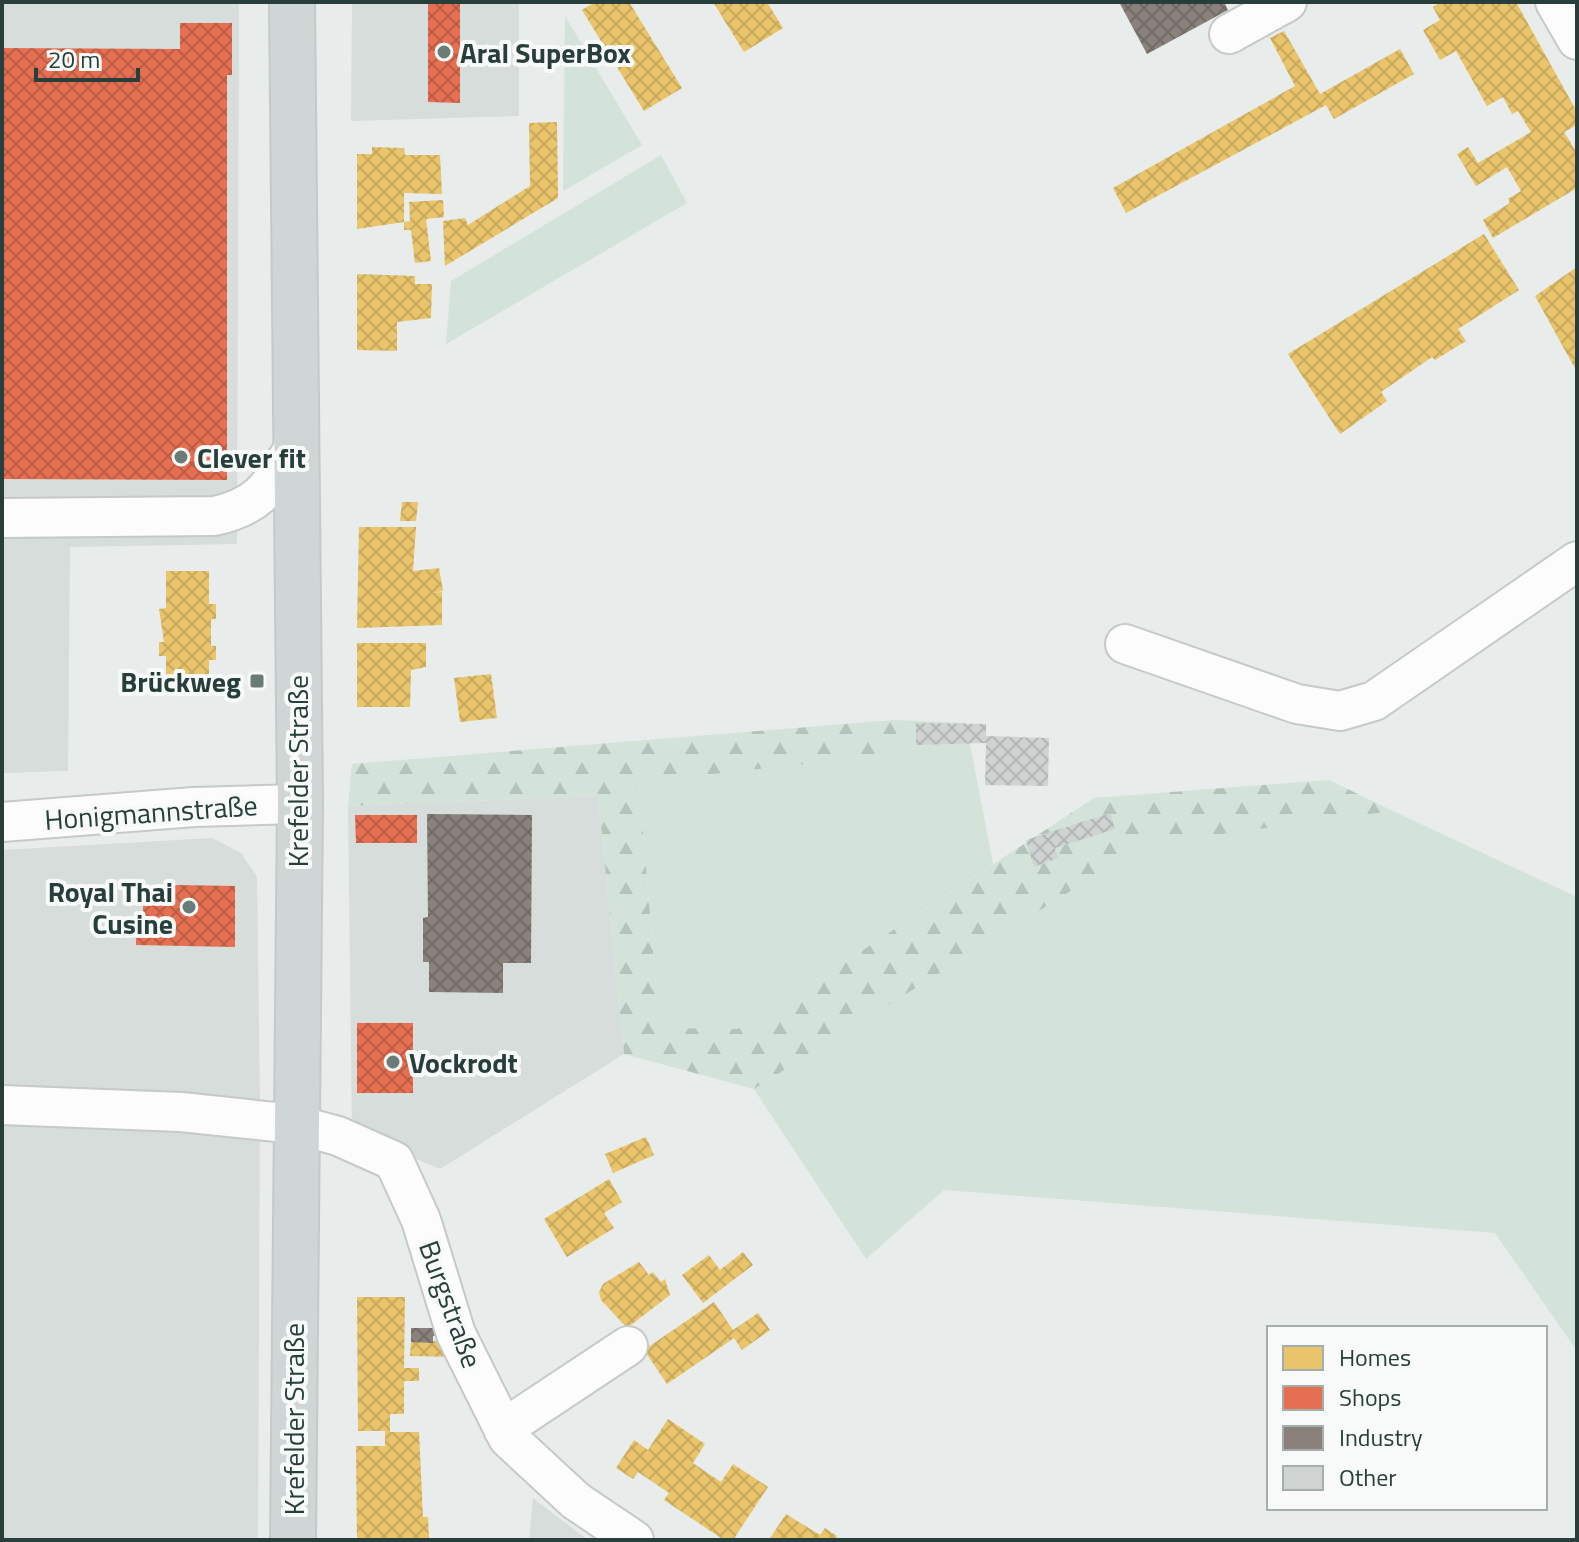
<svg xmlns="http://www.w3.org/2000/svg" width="1579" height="1542" font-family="'Titillium Web',sans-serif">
	<defs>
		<pattern id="forest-firs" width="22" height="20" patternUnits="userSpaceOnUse" patternTransform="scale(2)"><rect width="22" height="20" fill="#d3e3d9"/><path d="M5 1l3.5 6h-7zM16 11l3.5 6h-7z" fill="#b5c4bb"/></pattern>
		<pattern id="homes-cross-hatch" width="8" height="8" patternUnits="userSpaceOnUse" patternTransform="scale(2)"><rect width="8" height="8" fill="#e9c46a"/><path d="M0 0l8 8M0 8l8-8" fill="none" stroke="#c8a95d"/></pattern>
		<pattern id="shops-cross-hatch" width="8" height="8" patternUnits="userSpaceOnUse" patternTransform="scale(2)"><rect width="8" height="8" fill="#e76f51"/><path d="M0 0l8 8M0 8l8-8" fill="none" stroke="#bb5d44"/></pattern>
		<pattern id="industry-cross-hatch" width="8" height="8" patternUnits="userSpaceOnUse" patternTransform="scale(2)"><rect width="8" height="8" fill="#8a817c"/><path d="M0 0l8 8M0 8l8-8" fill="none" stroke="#716b67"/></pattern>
		<pattern id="building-cross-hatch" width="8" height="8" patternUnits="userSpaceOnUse" patternTransform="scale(2)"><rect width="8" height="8" fill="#cfd3d2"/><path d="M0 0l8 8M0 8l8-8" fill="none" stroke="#b2b6b5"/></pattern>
	</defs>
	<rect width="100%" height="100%" fill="#e8ecea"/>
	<g fill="#d7ddda">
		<polygon points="2,2 239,2 237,544 70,547 68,771 2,773"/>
		<polygon points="352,2 519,2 519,116 351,121"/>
		<polygon points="598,796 624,1054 440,1169 352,1131 348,806"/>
		<polygon points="212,838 241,853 257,877 260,1102 258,1540 2,1540 2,850"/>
		<polygon points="533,1498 588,1540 529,1540"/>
	</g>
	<g fill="#d3e3d9">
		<polygon points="565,16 642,145 563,191"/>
		<polygon points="661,155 687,203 446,344 451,281"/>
		<polygon points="894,720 966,723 993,864 758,1019 738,1029 675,1028 658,1010 639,782 888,755 898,744"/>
		<polygon points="1393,811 1577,897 1577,1351 1495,1233 944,1190 866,1259 754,1089 1146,844"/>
	</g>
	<polygon fill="url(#forest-firs)" points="894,720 898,744 888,755 639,782 658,1010 676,1028 737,1029 758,1019 1094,798 1329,780 1393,811 1146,844 754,1089 624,1054 598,796 348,806 352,764"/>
	<g fill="url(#homes-cross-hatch)">
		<polygon points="595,2 629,2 682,88 644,111 582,10"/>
		<polygon points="713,2 767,2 783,28 744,52"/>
		<polygon points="1441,2 1516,2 1577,112 1577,125 1564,132 1577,153 1577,188 1493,238 1483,220 1510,203 1508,199 1521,191 1507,167 1476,186 1457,154 1468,147 1478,163 1531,132 1518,111 1512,114 1503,97 1487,106 1456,51 1440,60 1423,30 1440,20 1433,7"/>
		<polygon points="1284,31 1320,94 1400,49 1414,74 1334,119 1326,105 1126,213 1113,188 1295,86 1270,38"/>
		<polygon points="557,122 558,198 445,266 443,221 465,218 468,225 530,186 529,123"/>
		<polygon points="372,147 404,148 405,155 440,155 442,194 404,193 404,222 357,229 357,154 372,154"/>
		<polygon points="443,200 444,217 426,219 431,261 415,263 411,230 404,230 404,222 410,221 409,202"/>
		<polygon points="1484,234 1519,290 1458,329 1466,341 1435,360 1432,357 1381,392 1387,401 1340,434 1288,354"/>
		<polygon points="1577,267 1577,372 1535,296"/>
		<polygon points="357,274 415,276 415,284 432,284 431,318 397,322 397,351 357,350"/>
		<polygon points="402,502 418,502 416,521 400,521"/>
		<polygon points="359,527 416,527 413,571 439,568 443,591 431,593 442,592 442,625 357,628"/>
		<polygon points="166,571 209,571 209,604 216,604 216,619 211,619 211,646 216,646 216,660 209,660 209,693 166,693 166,656 159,656 159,642 164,642 159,609 166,608"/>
		<polygon points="357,643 426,643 426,667 411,670 410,707 357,707"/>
		<polygon points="491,674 497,718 460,722 454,678"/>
		<polygon points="646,1137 654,1155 613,1173 605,1154"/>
		<polygon points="609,1179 622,1202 604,1213 614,1228 567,1257 544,1219"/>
		<polygon points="743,1252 753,1265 703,1303 682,1275 709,1255 720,1270"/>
		<polygon points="639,1262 649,1275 653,1272 661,1282 665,1279 670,1295 627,1328 601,1300 599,1292 603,1284"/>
		<polygon points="357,1297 405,1297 404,1368 419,1368 419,1381 404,1381 404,1414 390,1414 390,1432 419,1432 423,1517 428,1517 429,1538 423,1540 357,1540 356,1446 385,1446 385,1431 358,1431"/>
		<polygon points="714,1302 733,1330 758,1313 770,1330 742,1350 734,1338 667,1384 644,1350"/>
		<polygon points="433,1341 448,1342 455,1357 410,1356 411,1342"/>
		<polygon points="668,1419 705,1444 693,1463 706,1472 721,1482 733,1464 768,1487 733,1540 724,1540 664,1500 669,1493 638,1472 633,1479 616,1468 634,1440 648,1450"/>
		<polygon points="786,1514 820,1535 825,1528 837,1536 835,1540 769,1540"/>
	</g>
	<g fill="url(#shops-cross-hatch)">
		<polygon points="428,2 460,2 460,103 428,102"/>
		<polygon points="180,23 232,23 232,75 227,75 227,480 2,479 2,48 180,49"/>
		<polygon points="355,815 417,815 417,843 356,843"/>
		<polygon points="176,885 235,886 235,947 136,945 136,927 143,927 143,887"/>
		<rect x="357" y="1023" width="56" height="70"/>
	</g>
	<g fill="url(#industry-cross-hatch)">
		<polygon points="1119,2 1224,2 1228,10 1147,54"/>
		<polygon points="427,814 532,815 531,963 503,963 503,993 429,992 429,962 423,962 423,918 428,917"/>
		<polygon points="411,1328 433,1328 438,1330 438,1336 433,1336 433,1343 411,1342"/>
	</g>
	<g fill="url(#building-cross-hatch)">
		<polygon points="916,723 986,724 986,736 1049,738 1048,786 985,785 986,743 916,745"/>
		<polygon points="1110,813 1115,829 1055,848 1058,858 1034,867 1026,840"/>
	</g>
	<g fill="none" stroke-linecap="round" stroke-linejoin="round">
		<g stroke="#c5c9c7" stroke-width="42">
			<g id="minor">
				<polyline points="1555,2 1577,40"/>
				<polyline points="1229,34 1287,2"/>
				<path d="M2,518L214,516C261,506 270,486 294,448"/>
				<polyline points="1125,644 1297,704 1340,711 1374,701 1577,561"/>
				<polyline points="2,822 194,807 300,804"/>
				<polyline points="2,1105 181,1112 294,1124 338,1136 394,1161 421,1220 456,1334 508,1438 576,1501 634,1540"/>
				<polyline points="503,1429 628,1346"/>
			</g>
		</g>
		<g stroke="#c4cac9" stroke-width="48">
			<polyline id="major" points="292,2 300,804 293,1540"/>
		</g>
		<use href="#minor" stroke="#fcfcfc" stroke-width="38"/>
		<use href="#major" stroke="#d0d6d5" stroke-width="44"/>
	</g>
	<g fill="#6b7b78" stroke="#f7faf9" stroke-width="3">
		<circle cx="444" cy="52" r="8"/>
		<circle cx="181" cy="457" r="8"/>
		<rect x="249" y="673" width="16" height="16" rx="4"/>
		<circle cx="189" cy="907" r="8"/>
		<circle cx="393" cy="1062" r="8"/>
	</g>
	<g text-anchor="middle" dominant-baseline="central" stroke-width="8" stroke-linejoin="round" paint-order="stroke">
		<g font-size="28" font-weight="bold" fill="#273e3a" stroke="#f7faf9" text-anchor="start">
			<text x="460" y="52">Aral SuperBox</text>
			<text x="197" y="457">Clever fit</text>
			<text x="241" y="681" text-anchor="end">Brückweg</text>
			<text x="173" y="891" text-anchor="end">Royal Thai<tspan x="173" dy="32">Cusine</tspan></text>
			<text x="409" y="1062">Vockrodt</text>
		</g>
		<g font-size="28" fill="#273e3a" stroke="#f7faf9">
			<text transform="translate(297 771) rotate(-90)">Krefelder Straße</text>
			<text transform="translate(151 812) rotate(-4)">Honigmannstraße</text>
			<text transform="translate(451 1304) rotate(70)">Burgstraße</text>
			<text transform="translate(293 1419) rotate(-90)">Krefelder Straße</text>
		</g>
	</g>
	<rect width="1579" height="1542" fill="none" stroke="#273e3a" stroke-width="8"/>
	<rect x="1267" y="1326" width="280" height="184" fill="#f7faf9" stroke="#a4afad" stroke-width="2"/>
	<rect x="1283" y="1346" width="40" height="24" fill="#e9c46a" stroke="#a4afad" stroke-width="2"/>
	<text x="1339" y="1366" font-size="24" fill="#273e3a">Homes</text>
	<rect x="1283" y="1386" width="40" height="24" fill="#e76f51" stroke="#a4afad" stroke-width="2"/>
	<text x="1339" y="1406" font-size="24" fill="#273e3a">Shops</text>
	<rect x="1283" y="1426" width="40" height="24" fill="#8a817c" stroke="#a4afad" stroke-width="2"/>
	<text x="1339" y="1446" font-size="24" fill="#273e3a">Industry</text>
	<rect x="1283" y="1466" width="40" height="24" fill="#cfd3d2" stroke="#a4afad" stroke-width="2"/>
	<text x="1339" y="1486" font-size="24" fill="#273e3a">Other</text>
	<path d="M36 68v12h102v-12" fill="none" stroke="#273e3a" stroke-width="4"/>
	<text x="48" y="68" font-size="24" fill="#273e3a" stroke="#f7faf9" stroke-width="6" paint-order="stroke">20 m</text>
</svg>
